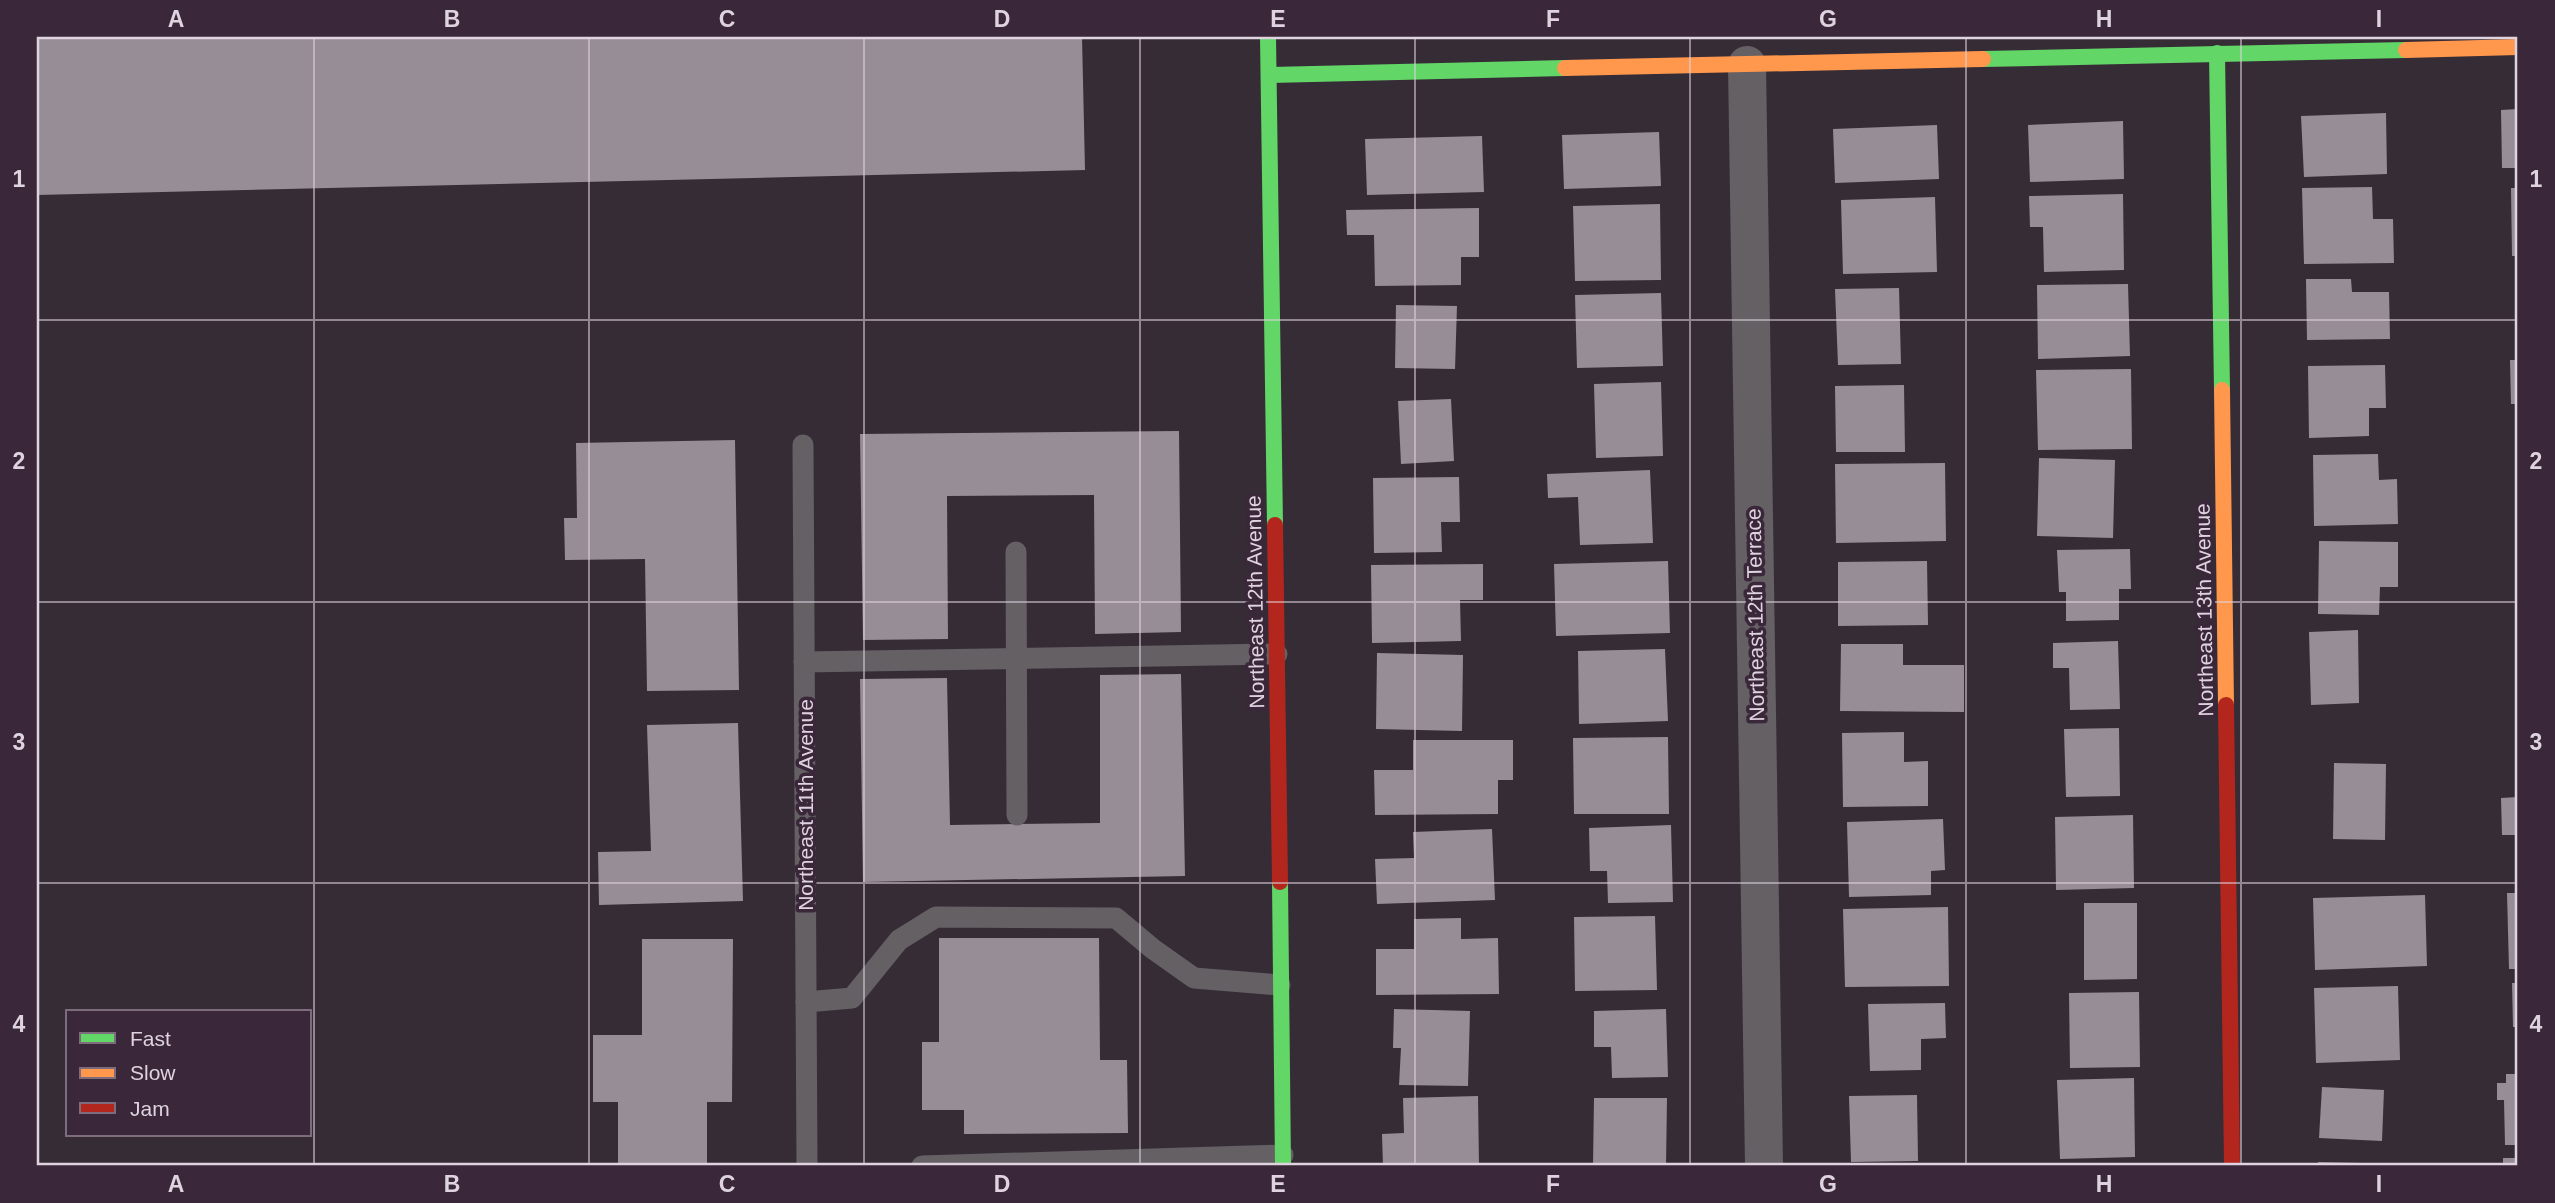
<svg xmlns="http://www.w3.org/2000/svg" width="2555" height="1203" font-family="Arial,sans-serif">
	<rect width="100%" height="100%" fill="#362c36"/>
	<g fill="#978d97">
		<polygon points="37,37 1082,37 1085,170 37,195"/>
		<polygon points="2518,109 2518,168 2502,168 2501,110"/>
		<polygon points="2386,113 2387,174 2304,177 2301,116"/>
		<polygon points="2123,121 2124,179 2030,182 2028,125"/>
		<polygon points="1937,125 1939,179 1835,183 1833,129"/>
		<polygon points="1659,132 1661,186 1564,189 1562,135"/>
		<polygon points="1482,136 1484,192 1367,195 1365,139"/>
		<polygon points="2372,187 2373,219 2393,219 2394,263 2304,264 2302,188"/>
		<polygon points="2511,188 2518,188 2518,256 2512,256"/>
		<polygon points="2123,194 2124,270 2044,272 2043,227 2030,227 2029,196"/>
		<polygon points="1935,197 1937,272 1843,274 1841,200"/>
		<polygon points="1660,204 1661,280 1575,281 1573,206"/>
		<polygon points="1479,208 1479,257 1461,257 1461,285 1375,286 1374,235 1347,235 1346,210"/>
		<polygon points="2306,279 2351,279 2352,292 2389,292 2390,339 2307,340"/>
		<polygon points="2128,284 2130,356 2038,359 2037,285"/>
		<polygon points="1899,288 1901,364 1838,365 1835,289"/>
		<polygon points="1661,293 1663,366 1577,368 1575,295"/>
		<polygon points="1396,305 1457,306 1455,369 1395,368"/>
		<polygon points="2510,360 2518,360 2518,404 2511,404"/>
		<polygon points="2385,365 2386,408 2369,408 2369,436 2309,438 2308,366"/>
		<polygon points="2131,369 2132,449 2038,450 2036,370"/>
		<polygon points="1661,382 1663,456 1596,458 1594,384"/>
		<polygon points="1904,385 1905,452 1836,452 1835,386"/>
		<polygon points="1451,399 1454,461 1401,464 1398,401"/>
		<polygon points="1179,431 1181,632 1095,634 1094,495 947,496 948,639 863,640 860,434"/>
		<polygon points="735,440 739,690 647,691 645,559 565,560 564,518 577,518 576,443"/>
		<polygon points="2378,454 2379,480 2397,479 2398,524 2314,526 2313,455"/>
		<polygon points="2039,458 2115,460 2113,538 2037,536"/>
		<polygon points="1945,463 1946,541 1836,543 1835,464"/>
		<polygon points="1650,470 1653,543 1580,545 1578,497 1548,498 1547,474"/>
		<polygon points="1459,477 1460,522 1441,522 1442,552 1374,553 1373,478"/>
		<polygon points="2319,541 2398,542 2398,587 2380,587 2379,615 2318,614"/>
		<polygon points="2130,549 2131,589 2119,589 2119,620 2066,621 2066,592 2059,592 2057,550"/>
		<polygon points="1668,561 1670,633 1556,636 1554,564"/>
		<polygon points="1927,561 1928,625 1838,626 1838,562"/>
		<polygon points="1483,564 1483,600 1460,600 1461,641 1372,643 1371,565"/>
		<polygon points="2358,630 2359,703 2311,705 2309,632"/>
		<polygon points="2118,641 2120,709 2070,710 2069,668 2053,668 2053,643"/>
		<polygon points="1841,644 1903,644 1903,665 1964,665 1964,712 1840,711"/>
		<polygon points="1665,649 1668,721 1579,724 1578,651"/>
		<polygon points="1377,653 1463,655 1462,731 1376,729"/>
		<polygon points="1181,674 1185,876 863,882 860,679 947,678 950,825 1100,823 1100,675"/>
		<polygon points="738,723 743,901 599,905 598,852 651,851 647,725"/>
		<polygon points="2119,728 2120,796 2066,797 2064,729"/>
		<polygon points="1904,732 1904,762 1928,761 1928,806 1843,807 1842,733"/>
		<polygon points="1668,737 1669,814 1574,814 1573,738"/>
		<polygon points="1413,740 1513,740 1513,780 1498,780 1498,814 1375,815 1374,770 1413,770"/>
		<polygon points="2334,763 2386,764 2385,840 2333,839"/>
		<polygon points="2518,797 2518,835 2502,835 2501,798"/>
		<polygon points="2133,815 2134,888 2056,890 2055,817"/>
		<polygon points="1943,819 1945,870 1931,871 1931,895 1849,897 1847,822"/>
		<polygon points="1671,825 1673,902 1608,903 1607,871 1590,871 1589,828"/>
		<polygon points="1492,829 1495,900 1377,904 1375,859 1414,858 1413,832"/>
		<polygon points="2507,893 2518,893 2518,969 2509,969"/>
		<polygon points="2425,895 2427,966 2315,970 2313,898"/>
		<polygon points="2084,903 2137,903 2137,979 2084,980"/>
		<polygon points="1948,907 1949,986 1845,987 1843,909"/>
		<polygon points="1655,916 1657,990 1575,991 1574,917"/>
		<polygon points="1461,918 1461,939 1498,938 1499,994 1376,995 1376,949 1414,949 1414,919"/>
		<polygon points="939,938 1099,938 1100,1060 1127,1060 1128,1133 964,1134 964,1110 922,1110 922,1042 939,1042"/>
		<polygon points="642,939 733,939 732,1102 707,1102 707,1166 618,1166 618,1102 593,1102 593,1035 642,1035"/>
		<polygon points="2512,983 2518,983 2518,1027 2513,1027"/>
		<polygon points="2398,986 2400,1060 2316,1063 2314,988"/>
		<polygon points="2139,992 2140,1067 2070,1068 2069,993"/>
		<polygon points="1945,1003 1946,1038 1921,1039 1921,1070 1870,1071 1868,1004"/>
		<polygon points="1394,1009 1470,1011 1468,1086 1399,1085 1401,1048 1393,1048"/>
		<polygon points="1666,1009 1668,1077 1612,1078 1611,1047 1594,1047 1594,1011"/>
		<polygon points="2506,1074 2518,1074 2518,1145 2505,1145 2504,1100 2497,1100 2497,1083 2506,1083"/>
		<polygon points="2134,1078 2135,1157 2060,1159 2057,1080"/>
		<polygon points="2322,1087 2384,1090 2382,1141 2319,1138"/>
		<polygon points="1917,1095 1918,1161 1851,1162 1849,1096"/>
		<polygon points="1478,1096 1479,1166 1383,1166 1382,1134 1404,1133 1403,1098"/>
		<polygon points="1594,1098 1667,1098 1666,1166 1593,1166"/>
		<rect x="2503" y="1158" width="15" height="8"/>
		<polygon points="2318,1162 2408,1164 2408,1166 2318,1166"/>
	</g>
	<g fill="none" stroke-linecap="round" stroke-linejoin="round">
		<g stroke="#646064" stroke-width="21">
			<polyline points="803,445 807,1166"/>
			<polyline points="1016,552 1017,815"/>
			<polyline points="804,662 1277,654"/>
			<polyline points="806,1002 852,998 899,940 936,917 1116,918 1153,949 1194,978 1280,985"/>
			<polyline points="922,1166 1283,1155"/>
		</g>
		<polyline stroke="#646064" stroke-width="38" points="1747,65 1764,1166"/>
		<g stroke="#63d668" stroke-width="16">
			<polyline points="1268,37 1275,525"/>
			<polyline points="2217,53 2222,390"/>
			<polyline points="1983,59 2406,50"/>
			<polyline points="1270,75 1565,68"/>
			<polyline points="1280,882 1283,1166"/>
		</g>
		<g stroke="#ff974d" stroke-width="16">
			<polyline points="2406,50 2518,47"/>
			<polyline points="1565,68 1983,59"/>
			<polyline points="2222,390 2226,705"/>
		</g>
		<g stroke="#b3261e" stroke-width="16">
			<polyline points="1275,525 1280,882"/>
			<polyline points="2226,705 2232,1166"/>
		</g>
	</g>
	<path fill="none" stroke="#dfd3df" stroke-width="2" stroke-opacity="0.55" d="M314,37V1166M589,37V1166M864,37V1166M1140,37V1166M1415,37V1166M1690,37V1166M1966,37V1166M2241,37V1166M37,320H2518M37,602H2518M37,883H2518"/>
	<g text-anchor="middle" dominant-baseline="central" stroke-width="7" stroke-linejoin="round" paint-order="stroke">
		<g font-size="21" fill="#dfd3df" stroke="#3a283a">
			<text transform="translate(1255 602) rotate(-91)">Northeast 12th Avenue</text>
			<text transform="translate(2204 610) rotate(-91)">Northeast 13th Avenue</text>
			<text transform="translate(1755 615) rotate(-91)">Northeast 12th Terrace</text>
			<text transform="translate(805 805) rotate(-90)">Northeast 11th Avenue</text>
		</g>
	</g>
	<rect width="2555" height="1203" fill="none" stroke="#3a283a" stroke-width="77"/>
	<rect x="66" y="1010" width="245" height="126" fill="#3a283a" stroke="#7c6c7c" stroke-width="2"/>
	<rect x="80" y="1033" width="35" height="10" fill="#63d668" stroke="#7c6c7c" stroke-width="2"/>
	<text x="130" y="1046" font-size="21" fill="#dfd3df">Fast</text>
	<rect x="80" y="1068" width="35" height="10" fill="#ff974d" stroke="#7c6c7c" stroke-width="2"/>
	<text x="130" y="1080" font-size="21" fill="#dfd3df">Slow</text>
	<rect x="80" y="1103" width="35" height="10" fill="#b3261e" stroke="#7c6c7c" stroke-width="2"/>
	<text x="130" y="1116" font-size="21" fill="#dfd3df">Jam</text>
	<rect x="38" y="38" width="2478" height="1126" fill="none" stroke="#dfd3df" stroke-width="2.5"/>
	<g font-size="23" text-anchor="middle" font-weight="bold" fill="#dfd3df">
		<text x="176" y="27">A</text>
		<text x="452" y="27">B</text>
		<text x="727" y="27">C</text>
		<text x="1002" y="27">D</text>
		<text x="1278" y="27">E</text>
		<text x="1553" y="27">F</text>
		<text x="1828" y="27">G</text>
		<text x="2104" y="27">H</text>
		<text x="2379" y="27">I</text>
		<text x="19" y="187">1</text>
		<text x="2536" y="187">1</text>
		<text x="19" y="469">2</text>
		<text x="2536" y="469">2</text>
		<text x="19" y="750">3</text>
		<text x="2536" y="750">3</text>
		<text x="19" y="1032">4</text>
		<text x="2536" y="1032">4</text>
		<text x="176" y="1192">A</text>
		<text x="452" y="1192">B</text>
		<text x="727" y="1192">C</text>
		<text x="1002" y="1192">D</text>
		<text x="1278" y="1192">E</text>
		<text x="1553" y="1192">F</text>
		<text x="1828" y="1192">G</text>
		<text x="2104" y="1192">H</text>
		<text x="2379" y="1192">I</text>
	</g>
</svg>
